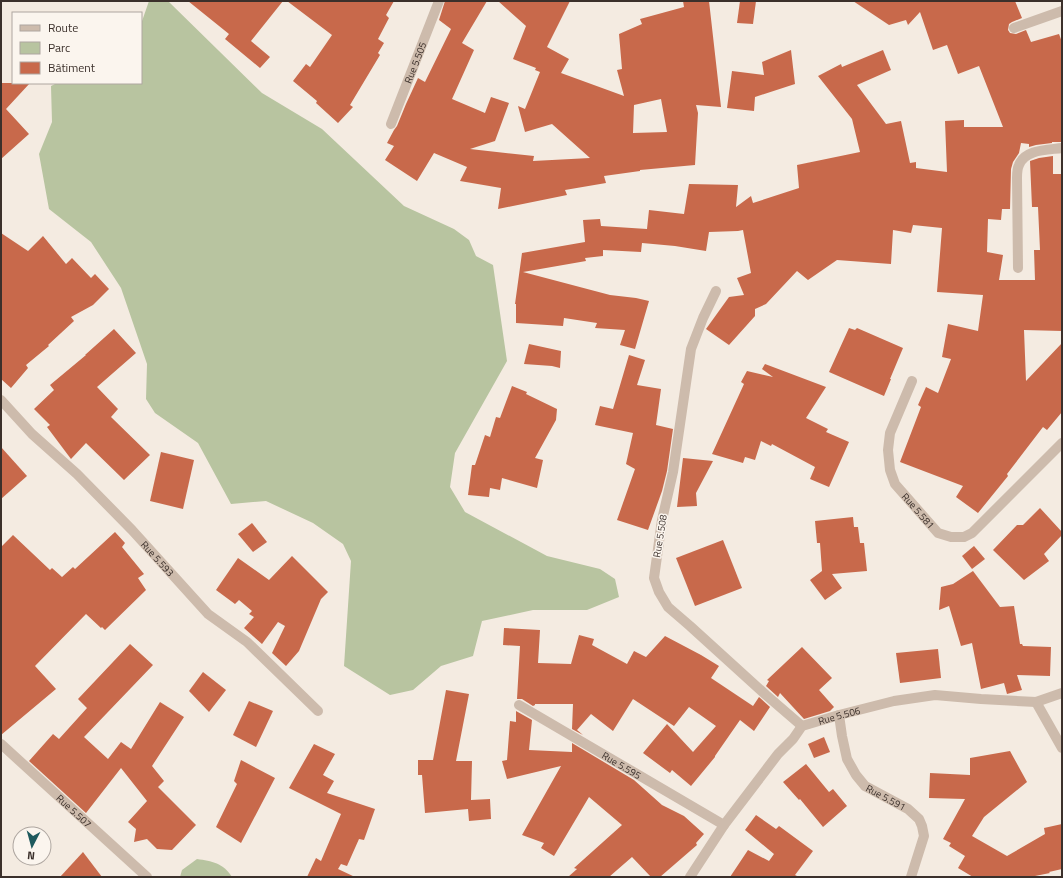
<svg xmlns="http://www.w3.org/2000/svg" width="1063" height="878" font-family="'Titillium Web',sans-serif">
	<rect width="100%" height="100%" fill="#f4ebe1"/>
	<g fill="#b8c4a0">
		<polygon points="149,1 169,2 262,93 322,129 404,206 454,229 469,240 476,256 493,265 507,361 455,453 450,487 465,512 547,556 600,569 615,579 619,597 587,610 533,610 482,621 473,656 441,666 413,690 390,695 344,666 351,561 343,544 313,523 266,501 231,504 198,443 155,413 146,399 147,364 121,288 91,242 49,209 39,154 52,122 51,86 57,83 141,83 141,24"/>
		<path d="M197,859C212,861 223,863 232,877H180L182,870Z"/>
	</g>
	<g fill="#c8694b" fill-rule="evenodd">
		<polygon points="188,1 283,1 251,41 270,57 260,68 225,39 229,34"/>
		<polygon points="287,1 394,1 386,15 389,18 378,39 384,43 378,53 380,55 350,105 353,107 338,123 316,103 317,101 293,81 306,64 310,67 332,35"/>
		<path d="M445,1H487L462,43L474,50L452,99L485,113L491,97L509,103L495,141L470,149L534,156L533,161L590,158L552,124L525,132L518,106L525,109L540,72L535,70L536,68L513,59L526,26L498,1H570L547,47L569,59L561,73L624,96L617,70L622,69L619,34L642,24L640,19L684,7L683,1H709L721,107L696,105L698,113L695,165L640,170V171L604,176L606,183L565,190L567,195L498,209L501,188L460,181L467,167L434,153L417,181L385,160L394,146L387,143L394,130L397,126L406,104L418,78L425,82L451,29L439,20ZM661,99L667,132L633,133L634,105Z"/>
		<polygon points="740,1 756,1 753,24 737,23"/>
		<polygon points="853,1 1015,1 1022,18 1012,22 1009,24 1008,30 1010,33 1016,34 1026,30 1031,42 1059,34 1062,42 1062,142 1052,142 1052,143 1036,145 1029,147 1029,144 1021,143 1019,153 1013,162 1011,169 1010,209 1002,209 1001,220 988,219 987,252 1003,255 999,280 1035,280 1034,250 1040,250 1038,207 1032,207 1030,161 1039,158 1053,156 1053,174 1062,174 1062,331 1024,330 1026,381 1062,343 1062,412 1047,430 1043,427 1007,474 1008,476 978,513 956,497 963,486 900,462 921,407 918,405 926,387 938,393 951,359 942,357 948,324 978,331 983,295 937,292 942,228 913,225 911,233 893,230 891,264 837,260 808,280 797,271 766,304 755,309 755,316 729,345 706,329 729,297 744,295 737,278 751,273 743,230 738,231 709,232 706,251 675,246 642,243 641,252 603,250 603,256 585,258 586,261 523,272 610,295 636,298 649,301 635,349 620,345 625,330 595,328 597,323 564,318 563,326 516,323 516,304 515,304 522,253 585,242 583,220 600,219 601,226 647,229 649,210 684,214 689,184 738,185 736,207 751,196 753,203 799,188 797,165 860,152 852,119 818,76 841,64 842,67 883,50 891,70 857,85 886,124 901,121 910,163 916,162 916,168 947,172 945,121 964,120 964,127 1003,127 979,66 958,74 947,45 933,50 920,12 908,25 906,20 889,25"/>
		<polygon points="791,50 795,84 755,97 754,111 727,108 732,71 764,75 762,62"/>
		<polygon points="1,83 30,83 6,109 29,134 1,159"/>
		<polygon points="1,233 28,251 43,236 66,264 72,258 91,278 95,274 109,289 93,305 71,317 74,321 48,345 49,346 26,365 28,368 11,388 1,379"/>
		<polygon points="849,328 855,330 857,328 903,348 890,379 891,379 884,396 829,372"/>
		<polygon points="114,329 136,353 97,387 118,409 111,417 150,455 124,480 86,443 71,459 47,427 50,425 34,409 54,390 50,385 86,355 85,355"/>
		<polygon points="529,344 561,351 560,368 552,366 524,364"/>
		<polygon points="629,355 645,360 637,385 661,389 656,425 673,429 667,471 662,491 648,530 617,520 635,469 626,464 633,433 595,425 600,406 613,409"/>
		<polygon points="765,364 826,387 806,418 828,429 826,432 849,442 829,487 810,479 815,467 772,444 771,446 761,441 755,460 745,457 743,463 712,454 744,384 741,382 747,371 773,377 762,369"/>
		<polygon points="512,386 527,392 526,394 557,409 556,420 535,458 543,460 537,488 502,478 500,490 490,488 489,497 468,495 472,465 475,465 485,435 490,437 496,417 500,418"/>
		<polygon points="1,447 27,476 1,499"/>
		<polygon points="161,452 194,460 183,509 150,501"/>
		<polygon points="683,458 713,461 696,493 697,506 677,507"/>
		<polygon points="1040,508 1062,532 1062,535 1044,554 1049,561 1024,580 993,550 1017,525 1023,525"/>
		<polygon points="853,517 854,527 858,527 860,543 864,543 867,571 832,574 842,588 825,600 810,580 822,571 820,543 817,543 815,521"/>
		<polygon points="252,523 267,542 253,552 238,534"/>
		<polygon points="115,532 125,543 122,547 144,574 138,578 146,590 105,630 102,627 101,628 86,614 35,666 56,689 1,735 1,547 13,535 50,570 52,568 62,577 73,567 75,569"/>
		<polygon points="723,540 742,588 695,606 676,558"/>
		<polygon points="974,546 985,559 972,569 962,556"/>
		<polygon points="292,556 328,592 321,599 299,651 286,666 272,653 285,626 278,622 262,644 244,628 254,617 249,614 252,611 239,600 235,604 216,590 238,558 269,580"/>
		<polygon points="973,571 1000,607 1014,606 1020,644 1022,644 1023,646 1051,647 1050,676 1017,675 1022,690 1007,694 1004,683 981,689 972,643 961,646 949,606 939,610 941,587 953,584"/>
		<polygon points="504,628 540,630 538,663 571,664 579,635 594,639 592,645 627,664 634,651 646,657 665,636 701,655 719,666 711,678 753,706 759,697 770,707 754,731 740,720 715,756 715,757 691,786 672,770 670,773 643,753 667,724 693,752 716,726 689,707 674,726 633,699 613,731 591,714 577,730 583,735 572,729 573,704 535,704 535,705 533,706 522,699 517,699 520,646 503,645"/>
		<polygon points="130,644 153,665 84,737 108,759 121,742 131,749 160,702 184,717 152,766 164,781 158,787 196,825 172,850 157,849 147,839 134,842 136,829 128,822 147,801 121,768 86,813 29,761 53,734 59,739 87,708 78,699"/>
		<polygon points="802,647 832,678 819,690 834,707 830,711 804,719 780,693 778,697 766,686 769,681 767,680"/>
		<polygon points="938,649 941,678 900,683 896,653"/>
		<polygon points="203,672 226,690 209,712 189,691"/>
		<polygon points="446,690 469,694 456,761 472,761 471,800 490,799 491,819 469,821 468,809 425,813 422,775 418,775 418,760 433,760"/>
		<polygon points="249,701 273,711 256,747 233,735"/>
		<polygon points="516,711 532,720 529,750 572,752 572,743 634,780 662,805 684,816 704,834 696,843 697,845 660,877 651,877 632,857 609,877 568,877 577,869 574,868 622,825 589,797 554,856 541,848 544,843 522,835 561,766 507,779 502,761 507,760 510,721 516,722"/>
		<polygon points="824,737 830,752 814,758 808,744"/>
		<polygon points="314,744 335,754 323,775 334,781 327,793 375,809 364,840 359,839 347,866 341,864 338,869 355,877 307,877 316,858 321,861 341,814 289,788"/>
		<polygon points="1010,751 1027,782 984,817 972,836 1007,856 1045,834 1044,828 1062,824 1062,869 1049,872 1050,873 1030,877 973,877 958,868 965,856 949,846 951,843 943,839 965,799 929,798 930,773 970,775 970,758"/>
		<polygon points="241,760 275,778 241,843 216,827 237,784 234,781"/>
		<polygon points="806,764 829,792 833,789 847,806 823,827 800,799 799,800 783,782"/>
		<polygon points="756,815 776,829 779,826 813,851 795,875 799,877 730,877 748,850 769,861 774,854 745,830"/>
		<polygon points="83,852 102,877 60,877"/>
	</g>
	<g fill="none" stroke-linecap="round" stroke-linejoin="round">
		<g stroke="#cdbbac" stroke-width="10">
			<polyline points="1014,28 1062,11"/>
			<path id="s1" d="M391,124L439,1"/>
			<path d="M1018,268L1017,178C1017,174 1017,169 1019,165C1025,149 1048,150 1062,148"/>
			<polyline points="716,291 703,318 691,349 673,472 662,520 654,578 659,592 668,607 690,626 766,695 802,726"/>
			<path id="s2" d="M912,381L890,433L888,450L890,470L895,484L938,533L951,537H964L972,533L1062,443"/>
			<path id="s3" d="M1,400L32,434L77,474L132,530L208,614L247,642L318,711"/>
			<polyline points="1036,702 1062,748"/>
			<path id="s4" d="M519,705L724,825"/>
			<path id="s5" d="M839,715L842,736L847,759L856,775L865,786L908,809L919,819L922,826L924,836L911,877"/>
			<path id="s6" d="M1,744L147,877"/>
			<path id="s7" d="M690,877L724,825L778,754L793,739L802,726L839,715L894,701L935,695L981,699L1036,702L1062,693"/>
		</g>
	</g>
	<g text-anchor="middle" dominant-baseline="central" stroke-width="3" stroke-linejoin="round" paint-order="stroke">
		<g font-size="10" fill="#3b302b" stroke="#fbf5ee">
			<text stroke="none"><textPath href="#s1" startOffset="66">Rue 5.505</textPath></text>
			<text stroke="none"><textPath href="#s2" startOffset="144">Rue 5.581</textPath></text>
			<text transform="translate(660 536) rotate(-81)">Rue 5.508</text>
			<text stroke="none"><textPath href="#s3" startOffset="223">Rue 5.593</textPath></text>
			<text stroke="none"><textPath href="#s7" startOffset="227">Rue 5.506</textPath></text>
			<text stroke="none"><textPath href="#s4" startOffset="119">Rue 5.595</textPath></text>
			<text stroke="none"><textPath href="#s5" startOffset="101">Rue 5.591</textPath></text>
			<text stroke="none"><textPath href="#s6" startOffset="99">Rue 5.507</textPath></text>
		</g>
	</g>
	<rect width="1063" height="878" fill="none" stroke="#3b302b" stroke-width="4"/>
	<rect x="12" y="12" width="130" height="72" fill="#fbf5ee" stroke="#aea6a0"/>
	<rect x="20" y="25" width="20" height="6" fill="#cdbbac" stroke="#aea6a0"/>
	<text x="48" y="32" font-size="12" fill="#3b302b">Route</text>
	<rect x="20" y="42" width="20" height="12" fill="#b8c4a0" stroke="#aea6a0"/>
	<text x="48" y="52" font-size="12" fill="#3b302b">Parc</text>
	<rect x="20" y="62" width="20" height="12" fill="#c8694b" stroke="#aea6a0"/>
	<text x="48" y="72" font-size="12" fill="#3b302b">Bâtiment</text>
	<g transform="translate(32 846) rotate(186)"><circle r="19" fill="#fbf5ee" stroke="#aea6a0"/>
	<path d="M0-3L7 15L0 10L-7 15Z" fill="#1f5a5e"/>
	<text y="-6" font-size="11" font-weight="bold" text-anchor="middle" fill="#3b302b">N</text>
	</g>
</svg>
